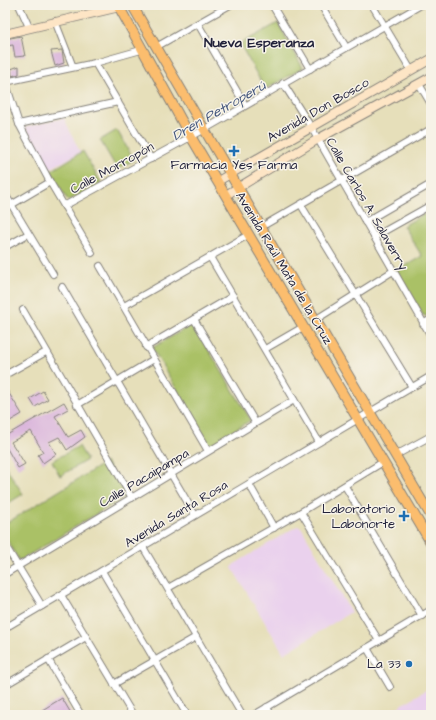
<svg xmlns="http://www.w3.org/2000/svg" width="436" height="720" font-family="'Architects Daughter',sans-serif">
	<rect width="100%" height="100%" fill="#f7f3e8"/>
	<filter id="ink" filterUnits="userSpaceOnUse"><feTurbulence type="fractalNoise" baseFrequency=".025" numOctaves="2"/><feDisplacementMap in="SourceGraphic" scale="8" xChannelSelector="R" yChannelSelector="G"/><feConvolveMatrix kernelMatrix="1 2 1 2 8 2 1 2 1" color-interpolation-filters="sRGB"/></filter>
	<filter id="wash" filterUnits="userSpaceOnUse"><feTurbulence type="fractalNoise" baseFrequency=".012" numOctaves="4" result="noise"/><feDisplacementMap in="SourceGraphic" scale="16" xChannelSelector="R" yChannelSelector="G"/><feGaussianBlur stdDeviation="0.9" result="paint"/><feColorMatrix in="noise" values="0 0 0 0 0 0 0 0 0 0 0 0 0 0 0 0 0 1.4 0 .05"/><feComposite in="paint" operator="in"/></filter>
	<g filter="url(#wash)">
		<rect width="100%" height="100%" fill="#e6dfba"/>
		<g fill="#ead1ed">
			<polygon points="64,118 80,152 50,169 25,127"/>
			<polygon points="297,526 301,527 351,612 284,654 232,568 233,565"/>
			<polygon points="431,687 431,715 385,715"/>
		</g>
		<g fill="#aac166" stroke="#667250">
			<polygon points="278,23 303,68 265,89 240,44"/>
			<polygon points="117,130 134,160 117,169 100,140"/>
			<polygon points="83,151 101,183 68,201 51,171"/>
			<polygon points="431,210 431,314 427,316 423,315 397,271 422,256 403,226"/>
			<polygon points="193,324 251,420 210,445 152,348"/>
			<polygon points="79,446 87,460 60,476 52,461"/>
			<polygon points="106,462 126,496 19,561 5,536 5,524"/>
			<polygon points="5,466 23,494 7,504 5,500"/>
		</g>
		<g id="blocks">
			<g fill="#d9b2db">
				<polygon points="21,36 25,56 15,57 13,45 6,46 5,39"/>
				<polygon points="62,50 64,63 55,66 51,51"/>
				<polygon points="19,66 19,74 12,76 11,69"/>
				<polygon points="5,387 22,414 5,424"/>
				<polygon points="43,391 48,399 35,407 30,399"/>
				<polygon points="64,402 68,409 55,416 68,437 81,430 85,437 67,450 59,437 49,442 56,454 43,463 38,455 43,452 31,431 11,442 25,464 18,468 5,445 5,436"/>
				<polygon points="62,698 72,715 34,715"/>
			</g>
		</g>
	</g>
	<g filter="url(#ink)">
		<use href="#blocks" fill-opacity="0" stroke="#84807a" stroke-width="1"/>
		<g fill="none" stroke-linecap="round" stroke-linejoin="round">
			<g stroke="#84807a" stroke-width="8">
				<g id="street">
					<polyline points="19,5 29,27"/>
					<polyline points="272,5 310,69"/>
					<polyline points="321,5 346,47"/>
					<polyline points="372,5 411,70"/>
					<polyline points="55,21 73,67"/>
					<polyline points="198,24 245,105"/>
					<polyline points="156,47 230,5"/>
					<polyline points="95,63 151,159"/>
					<polyline points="5,81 19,124 50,182 92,253"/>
					<polyline points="5,82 95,63 141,50"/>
					<polyline points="283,83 311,127 431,336"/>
					<polyline points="419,84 431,104"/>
					<polyline points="19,124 118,102"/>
					<polyline points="5,194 53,274"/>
					<polyline points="11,205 50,182"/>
					<polyline points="301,205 412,387"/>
					<polyline points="64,206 205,129 421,5"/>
					<polyline points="365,222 431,184"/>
					<polyline points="261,227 431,129"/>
					<polyline points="374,237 431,205"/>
					<polyline points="5,247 28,234"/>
					<polyline points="210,257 319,442"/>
					<polyline points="100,266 208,451"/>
					<polyline points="62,287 195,515"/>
					<polyline points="124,306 248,235"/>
					<polyline points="23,310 132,498"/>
					<polyline points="194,319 255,422"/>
					<polyline points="315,320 393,271"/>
					<polyline points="423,324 431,319"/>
					<polyline points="146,347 233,296"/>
					<polyline points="265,349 303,327"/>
					<polyline points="5,375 46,352"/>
					<polyline points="77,405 154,359"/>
					<polyline points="396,455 431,436"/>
					<polyline points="249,484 274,528"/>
					<polyline points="345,486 422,616"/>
					<polyline points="301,512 379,641"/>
					<polyline points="5,545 42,606"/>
					<polyline points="143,547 242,715"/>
					<polyline points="102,571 187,715"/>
					<polyline points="5,574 294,400"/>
					<polyline points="168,588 301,512 383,462"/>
					<polyline points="61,595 133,715"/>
					<polyline points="5,628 431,376"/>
					<polyline points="367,648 390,687"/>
					<polyline points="48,659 81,715"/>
					<polyline points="114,684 196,637"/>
					<polyline points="5,685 86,637"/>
					<polyline points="267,707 271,715"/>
					<polyline points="254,715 431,610"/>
				</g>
			</g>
			<g stroke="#84807a" stroke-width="10">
				<g id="secondary">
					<polyline points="5,34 128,5"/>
					<polyline points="218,181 431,59"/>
					<polyline points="226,195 318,139 431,77"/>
				</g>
			</g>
			<g stroke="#84807a" stroke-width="11">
				<g id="primary">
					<polyline points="118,5 184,125 431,543"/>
					<polyline points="132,5 261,227 431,516"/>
				</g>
			</g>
			<use href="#street" stroke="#fff" stroke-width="6"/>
			<use href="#secondary" stroke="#fde5c5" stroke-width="8"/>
			<use href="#primary" stroke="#fbbd6e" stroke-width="9"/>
		</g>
	</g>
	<g fill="#1f6fb2" stroke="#f7f3e8" stroke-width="1.5">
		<path d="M232 145h4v4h4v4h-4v4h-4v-4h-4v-4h4z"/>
		<path d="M402 510h4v4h4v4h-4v4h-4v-4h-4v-4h4z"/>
		<circle cx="409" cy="664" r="4"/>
	</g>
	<g text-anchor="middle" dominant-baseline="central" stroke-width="3" stroke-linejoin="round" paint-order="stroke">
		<g font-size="13" fill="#22223b" stroke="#f7f3e8">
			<text transform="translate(318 110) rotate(-30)">Avenida Don Bosco</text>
			<text transform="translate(112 168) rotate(-29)">Calle Morropón</text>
			<text transform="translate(367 204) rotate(60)">Calle Carlos A. Salaverry</text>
			<text transform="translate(284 268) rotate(59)">Avenida Raúl Mata de la Cruz</text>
			<text transform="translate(144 478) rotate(-31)">Calle Pacaipampa</text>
			<text transform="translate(176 514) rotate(-31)">Avenida Santa Rosa</text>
		</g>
		<g font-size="13" fill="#22223b" stroke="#f7f3e8" text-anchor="end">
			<text x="234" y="165" text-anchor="middle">Farmacia Yes Farma</text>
			<text x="395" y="509">Laboratorio<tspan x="395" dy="15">Labonorte</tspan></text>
			<text x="401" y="664">La 33</text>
		</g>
		<g font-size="14" font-weight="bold" fill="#22223b" stroke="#f7f3e8">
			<text x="259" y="43">Nueva Esperanza</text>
		</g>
		<g font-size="14" font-style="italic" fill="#43567d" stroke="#f7f3e8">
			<text transform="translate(219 111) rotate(-30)">Dren Petroperú</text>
		</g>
	</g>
	<rect width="436" height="720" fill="none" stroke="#f7f3e8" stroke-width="20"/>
</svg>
